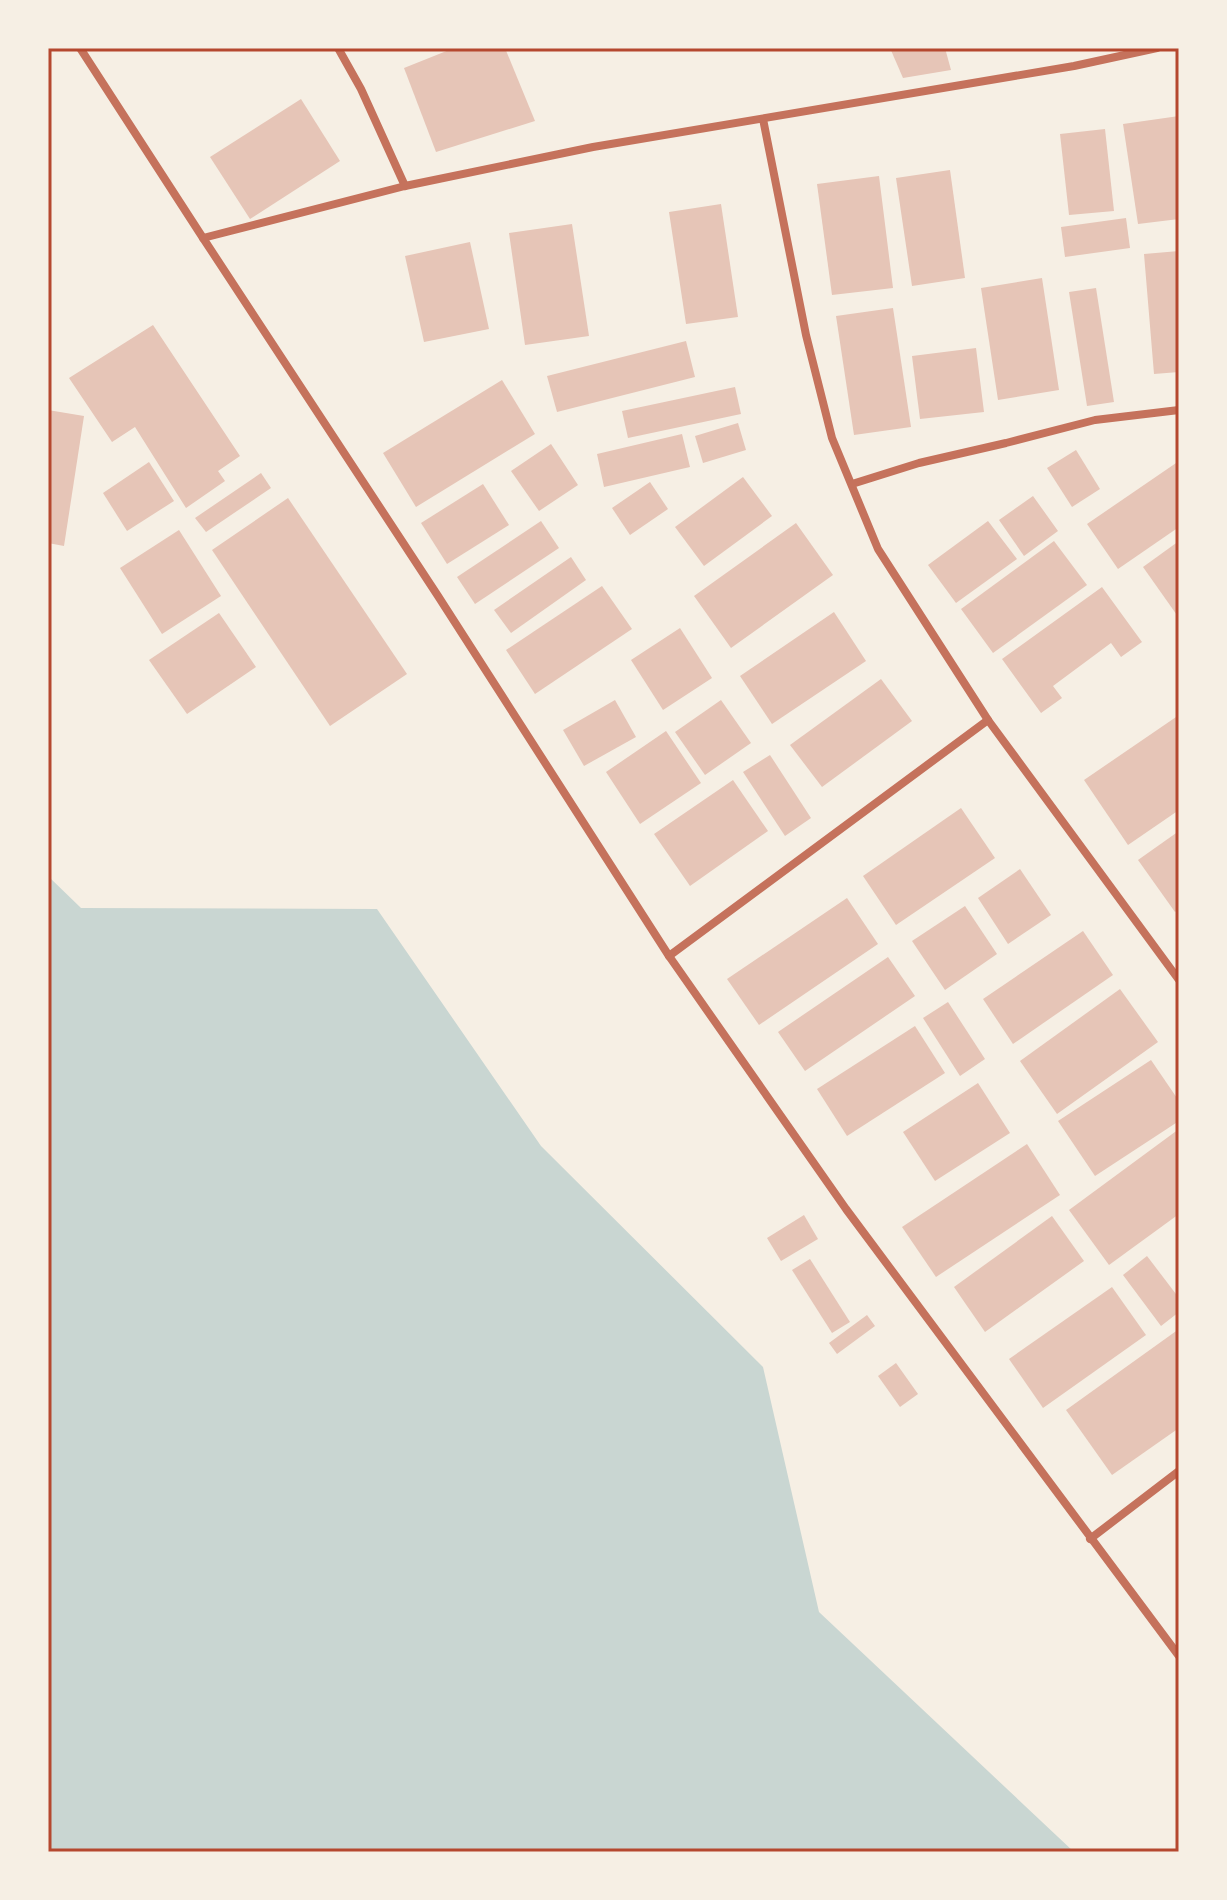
<svg xmlns="http://www.w3.org/2000/svg" width="1227" height="1900" font-family="Overpass,sans-serif">
	<rect width="100%" height="100%" fill="#f6efe4"/>
	<polygon fill="#c9d6d2" points="48,876 81,908 377,909 541,1146 763,1367 819,1612 1074,1852 48,1852"/>
	<g fill="#e6c5b7">
		<polygon points="454,48 505,48 535,121 436,152 404,68"/>
		<polygon points="890,48 945,48 951,70 903,78"/>
		<polygon points="301,99 340,161 250,219 210,157"/>
		<polygon points="1179,116 1179,219 1138,224 1123,124"/>
		<polygon points="1105,129 1114,211 1069,215 1060,134"/>
		<polygon points="950,170 965,278 912,286 896,178"/>
		<polygon points="879,176 893,288 832,295 817,184"/>
		<polygon points="721,204 738,317 686,324 669,212"/>
		<polygon points="1126,218 1130,248 1065,257 1061,227"/>
		<polygon points="572,224 589,336 525,345 509,233"/>
		<polygon points="470,242 489,329 424,342 405,256"/>
		<polygon points="1179,251 1179,372 1154,374 1144,254"/>
		<polygon points="1042,278 1059,390 998,400 981,288"/>
		<polygon points="1096,288 1114,402 1087,406 1069,292"/>
		<polygon points="893,308 911,427 854,435 836,316"/>
		<polygon points="153,325 240,456 218,471 225,481 186,508 135,427 112,442 69,378"/>
		<polygon points="686,341 695,377 557,412 547,376"/>
		<polygon points="976,348 984,412 920,419 912,356"/>
		<polygon points="502,380 535,434 416,507 383,453"/>
		<polygon points="735,387 741,414 628,438 622,411"/>
		<polygon points="48,410 84,416 64,546 48,543"/>
		<polygon points="738,423 746,450 703,463 695,436"/>
		<polygon points="682,434 690,467 604,487 597,454"/>
		<polygon points="551,444 578,485 539,511 511,471"/>
		<polygon points="1076,450 1100,489 1072,507 1047,468"/>
		<polygon points="1179,461 1179,527 1118,569 1087,524"/>
		<polygon points="149,462 174,501 127,531 103,493"/>
		<polygon points="261,473 271,488 206,532 195,518"/>
		<polygon points="743,477 772,516 704,566 675,527"/>
		<polygon points="650,482 668,509 630,535 612,508"/>
		<polygon points="483,484 509,525 447,564 421,523"/>
		<polygon points="1033,496 1058,531 1024,556 999,520"/>
		<polygon points="288,498 407,674 330,726 212,550"/>
		<polygon points="541,521 559,548 475,604 457,577"/>
		<polygon points="988,521 1017,559 956,603 928,565"/>
		<polygon points="796,523 833,575 731,648 694,596"/>
		<polygon points="179,530 221,596 162,634 120,568"/>
		<polygon points="1054,541 1087,585 993,653 961,609"/>
		<polygon points="1179,541 1179,618 1143,567"/>
		<polygon points="571,557 586,580 511,633 494,610"/>
		<polygon points="602,586 632,629 535,694 506,650"/>
		<polygon points="1102,587 1142,642 1121,657 1111,643 1053,686 1062,698 1041,713 1002,659"/>
		<polygon points="834,612 866,661 772,724 740,676"/>
		<polygon points="219,613 256,667 187,714 149,660"/>
		<polygon points="680,628 712,678 663,710 631,660"/>
		<polygon points="881,679 912,721 822,787 790,745"/>
		<polygon points="615,700 636,737 584,766 563,730"/>
		<polygon points="721,700 751,743 705,775 675,732"/>
		<polygon points="1179,715 1179,810 1128,845 1084,780"/>
		<polygon points="666,731 701,783 640,824 606,772"/>
		<polygon points="770,755 811,818 785,836 743,772"/>
		<polygon points="733,780 768,831 690,886 654,834"/>
		<polygon points="961,808 995,858 896,925 863,876"/>
		<polygon points="1179,831 1179,909 1175,912 1138,860"/>
		<polygon points="1020,869 1051,915 1008,944 978,898"/>
		<polygon points="847,898 878,944 759,1025 727,979"/>
		<polygon points="965,906 997,954 945,990 912,941"/>
		<polygon points="1083,931 1113,975 1013,1044 983,999"/>
		<polygon points="888,957 915,996 805,1071 778,1032"/>
		<polygon points="1120,989 1158,1042 1057,1114 1020,1061"/>
		<polygon points="948,1002 985,1059 960,1076 923,1018"/>
		<polygon points="915,1026 945,1073 847,1136 817,1089"/>
		<polygon points="1151,1060 1179,1101 1179,1121 1095,1176 1058,1121"/>
		<polygon points="978,1083 1010,1133 935,1181 903,1132"/>
		<polygon points="1179,1129 1179,1214 1109,1265 1069,1210"/>
		<polygon points="1027,1144 1060,1195 936,1277 902,1227"/>
		<polygon points="804,1215 818,1239 781,1261 767,1238"/>
		<polygon points="1052,1216 1084,1261 985,1332 954,1287"/>
		<polygon points="1147,1256 1179,1298 1179,1312 1161,1326 1123,1275"/>
		<polygon points="810,1259 850,1322 832,1333 792,1270"/>
		<polygon points="1112,1287 1146,1335 1043,1408 1009,1359"/>
		<polygon points="867,1315 875,1326 837,1354 829,1343"/>
		<polygon points="1179,1329 1179,1428 1112,1475 1066,1410"/>
		<polygon points="896,1363 918,1394 900,1407 878,1376"/>
	</g>
	<g fill="none" stroke-linecap="round" stroke-linejoin="round">
		<g stroke="#c5725c" stroke-width="8">
			<polyline points="80,48 203,238 438,596 669,956 846,1209 1179,1656"/>
			<polyline points="338,48 361,89 405,186"/>
			<polyline points="763,119 806,335 832,438 878,549 988,720 1179,980"/>
			<polyline points="203,238 405,186 593,147 1074,66 1157,48"/>
			<polyline points="852,484 919,463 1006,443 1095,420 1179,410"/>
			<polyline points="669,956 988,720"/>
			<polyline points="1090,1539 1179,1471"/>
		</g>
	</g>
	<rect width="1227" height="1900" fill="none" stroke="#f6efe4" stroke-width="100"/>
	<rect x="50" y="50" width="1127" height="1800" fill="none" stroke="#b5482f" stroke-width="3"/>
</svg>
